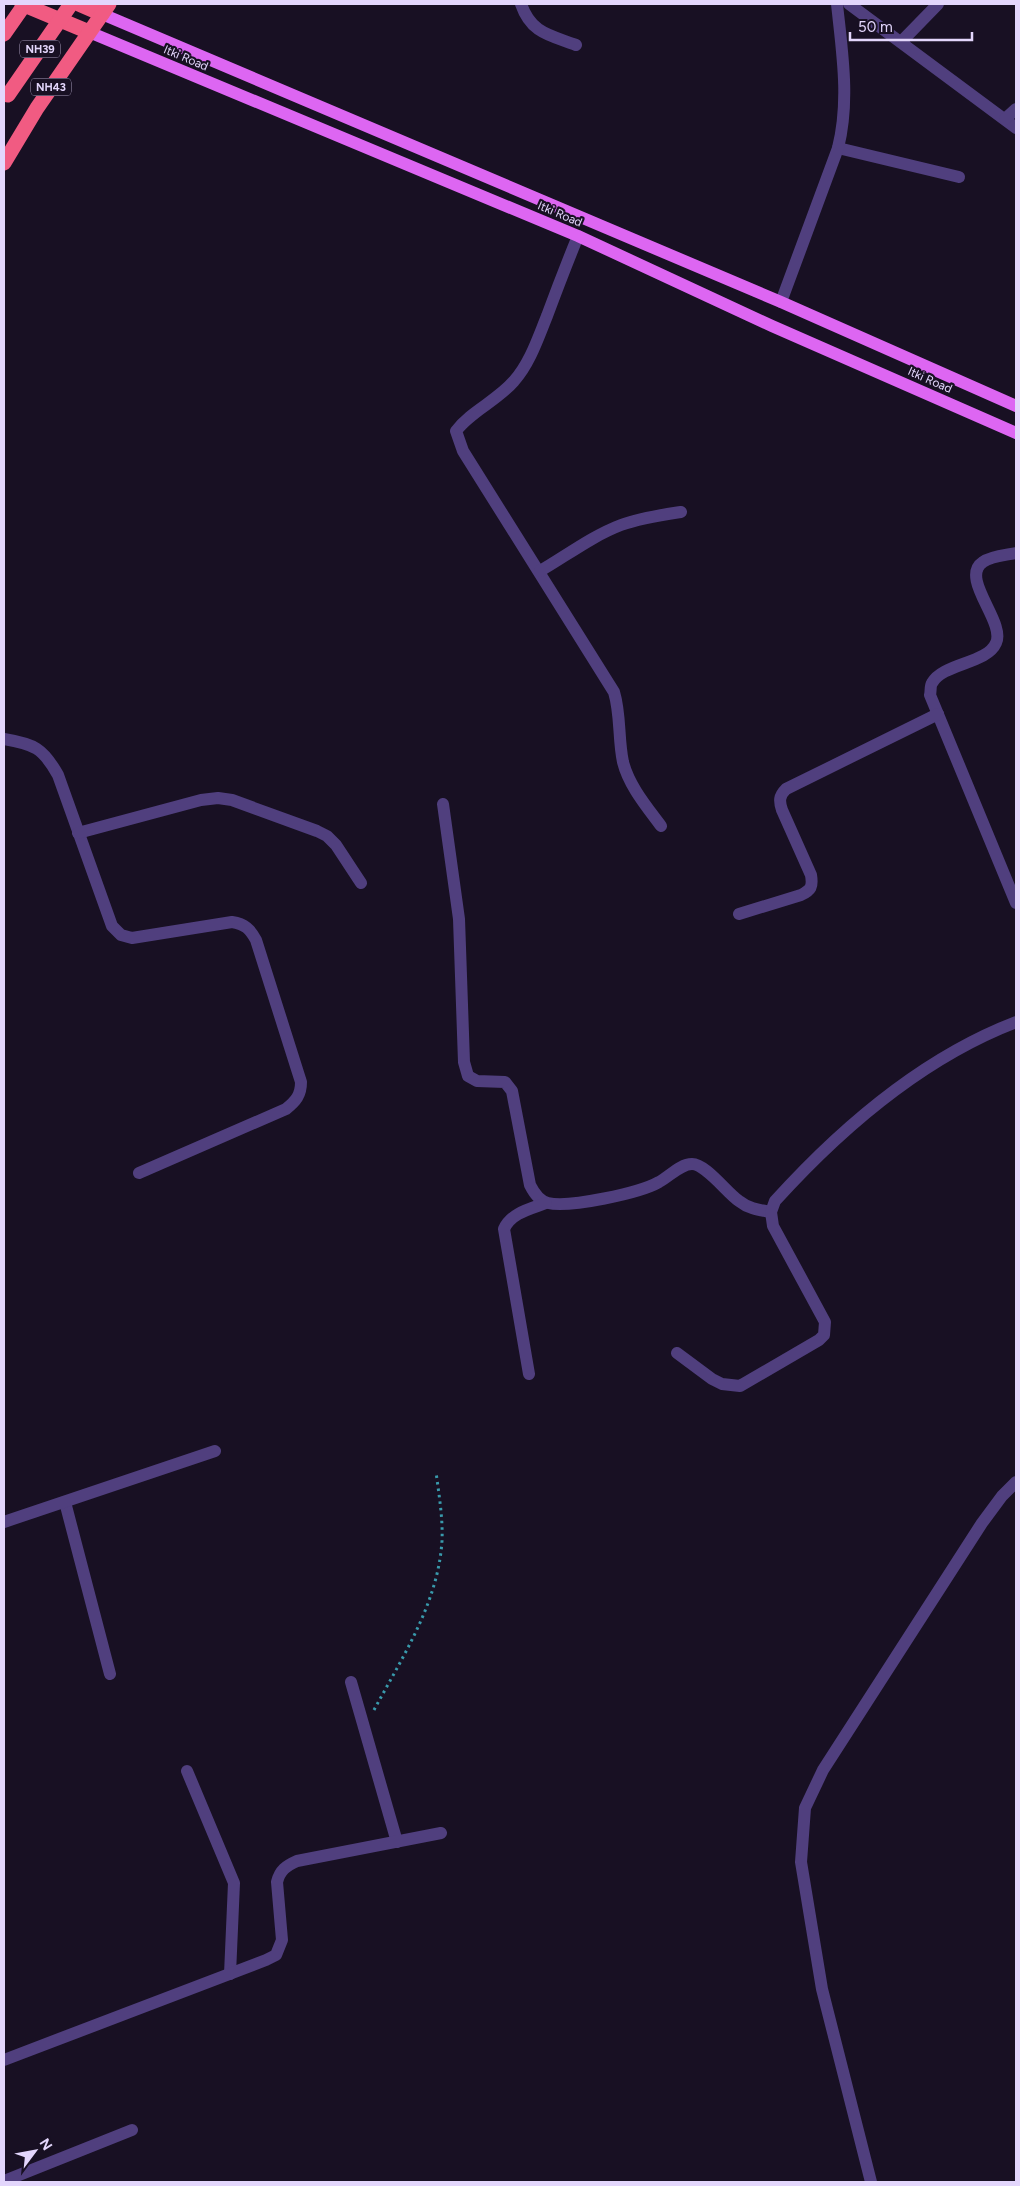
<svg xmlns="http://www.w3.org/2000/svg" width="1020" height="2186" font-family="Figtree,sans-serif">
	<rect width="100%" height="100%" fill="#181023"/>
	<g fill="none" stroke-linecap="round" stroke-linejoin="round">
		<path stroke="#399aac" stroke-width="3" stroke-dasharray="2.5 4" stroke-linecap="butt" d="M374,1710C403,1656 438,1603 442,1541C443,1518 439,1495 436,1472"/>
		<g stroke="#503f7e" stroke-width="12">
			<path d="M521,4C531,33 549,35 576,45"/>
			<polyline points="849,4 1016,128"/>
			<polyline points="901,42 938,4"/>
			<polyline points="1005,119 1016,109"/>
			<polyline points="838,148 959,177"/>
			<path d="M578,236C567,263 557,289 547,316C538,338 530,363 514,381C497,401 471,411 456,431L463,451L614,692C621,715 618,739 623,762C629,786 647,807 661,826"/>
			<path d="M781,302L838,148C850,100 842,52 837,4"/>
			<path d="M1016,553C1007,555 991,556 983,562C959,578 1006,622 996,643C987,664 943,663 932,683C930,686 931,692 930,695L1016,903"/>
			<path d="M540,571C566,556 592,536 621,525C640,518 661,515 681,512"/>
			<path d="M4,739C34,744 43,748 58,775L112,926L121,935L132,938L232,922C245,924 250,929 256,940L301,1082C301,1095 296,1101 286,1109L139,1173"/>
			<path d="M443,804L459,919L464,1062L468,1076L477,1081L505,1082L512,1091L530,1185C534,1193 539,1201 548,1203C569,1208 640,1193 659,1182C669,1177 680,1164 692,1164C706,1164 727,1193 739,1201C749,1209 759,1210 771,1212"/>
			<polyline points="78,833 201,800 218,798 232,800 317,831 327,836 336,845 361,883"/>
			<path d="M739,914L801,895C811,890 813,887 811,875L782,810C779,801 779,796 786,789L938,714"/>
			<path d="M677,1353L712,1379L722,1384L740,1386L819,1340L824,1335L825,1322L773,1226L771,1212L775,1201C842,1127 922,1058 1016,1022"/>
			<path d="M529,1374L504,1229C511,1213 530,1209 546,1203"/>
			<polyline points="65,1502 110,1674"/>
			<polyline points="4,1522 215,1451"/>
			<polyline points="351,1682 397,1842"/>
			<polyline points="187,1771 234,1883 230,1974"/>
			<path d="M4,2060L266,1960L276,1955L282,1940L277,1882C280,1870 286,1866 297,1861L441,1833"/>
			<polyline points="4,2181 132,2130"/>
			<polyline points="871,2182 822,1989 801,1862 805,1808 823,1770 982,1523 1002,1496 1016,1482"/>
		</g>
		<g stroke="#dd66f2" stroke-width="12">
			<polyline points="102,14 781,302 1016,406"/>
			<polyline points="89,32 578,236 772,326 1016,433"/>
		</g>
		<g stroke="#f15b82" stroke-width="15">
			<polyline points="22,4 89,32"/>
			<polyline points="79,4 102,14"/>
			<polyline points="4,163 37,108 109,4"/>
		</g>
		<g stroke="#f15b82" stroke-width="15">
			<polyline points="4,34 25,4"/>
			<polyline points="8,95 71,4"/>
		</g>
	</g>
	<g text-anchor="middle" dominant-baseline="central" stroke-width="4.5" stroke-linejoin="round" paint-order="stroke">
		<g fill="#181023" stroke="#a69bbb" stroke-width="1">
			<rect x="20" y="40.5" width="40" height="17" rx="4"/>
			<rect x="31" y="78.5" width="40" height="17" rx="4"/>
		</g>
		<g font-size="11" font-weight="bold" fill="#e3d6fc">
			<text x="40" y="49">NH39</text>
			<text x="51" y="87">NH43</text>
		</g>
		<g font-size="12" fill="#e3d6fc" stroke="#181023">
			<text transform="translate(186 58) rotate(23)">Itki Road</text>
			<text transform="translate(560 214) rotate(23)">Itki Road</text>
			<text transform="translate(930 380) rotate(24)">Itki Road</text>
		</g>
	</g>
	<rect width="1020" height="2186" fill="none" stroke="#e3d6fc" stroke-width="10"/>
	<g transform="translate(35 2151) rotate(58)" stroke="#181023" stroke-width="4" paint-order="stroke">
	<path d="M0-4L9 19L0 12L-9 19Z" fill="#e3d6fc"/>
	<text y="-8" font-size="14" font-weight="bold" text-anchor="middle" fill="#e3d6fc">N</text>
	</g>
	<path d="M850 32v8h122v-8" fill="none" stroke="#e3d6fc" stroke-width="2.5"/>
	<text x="858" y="32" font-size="15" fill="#e3d6fc" stroke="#181023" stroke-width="4" paint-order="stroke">50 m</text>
</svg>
